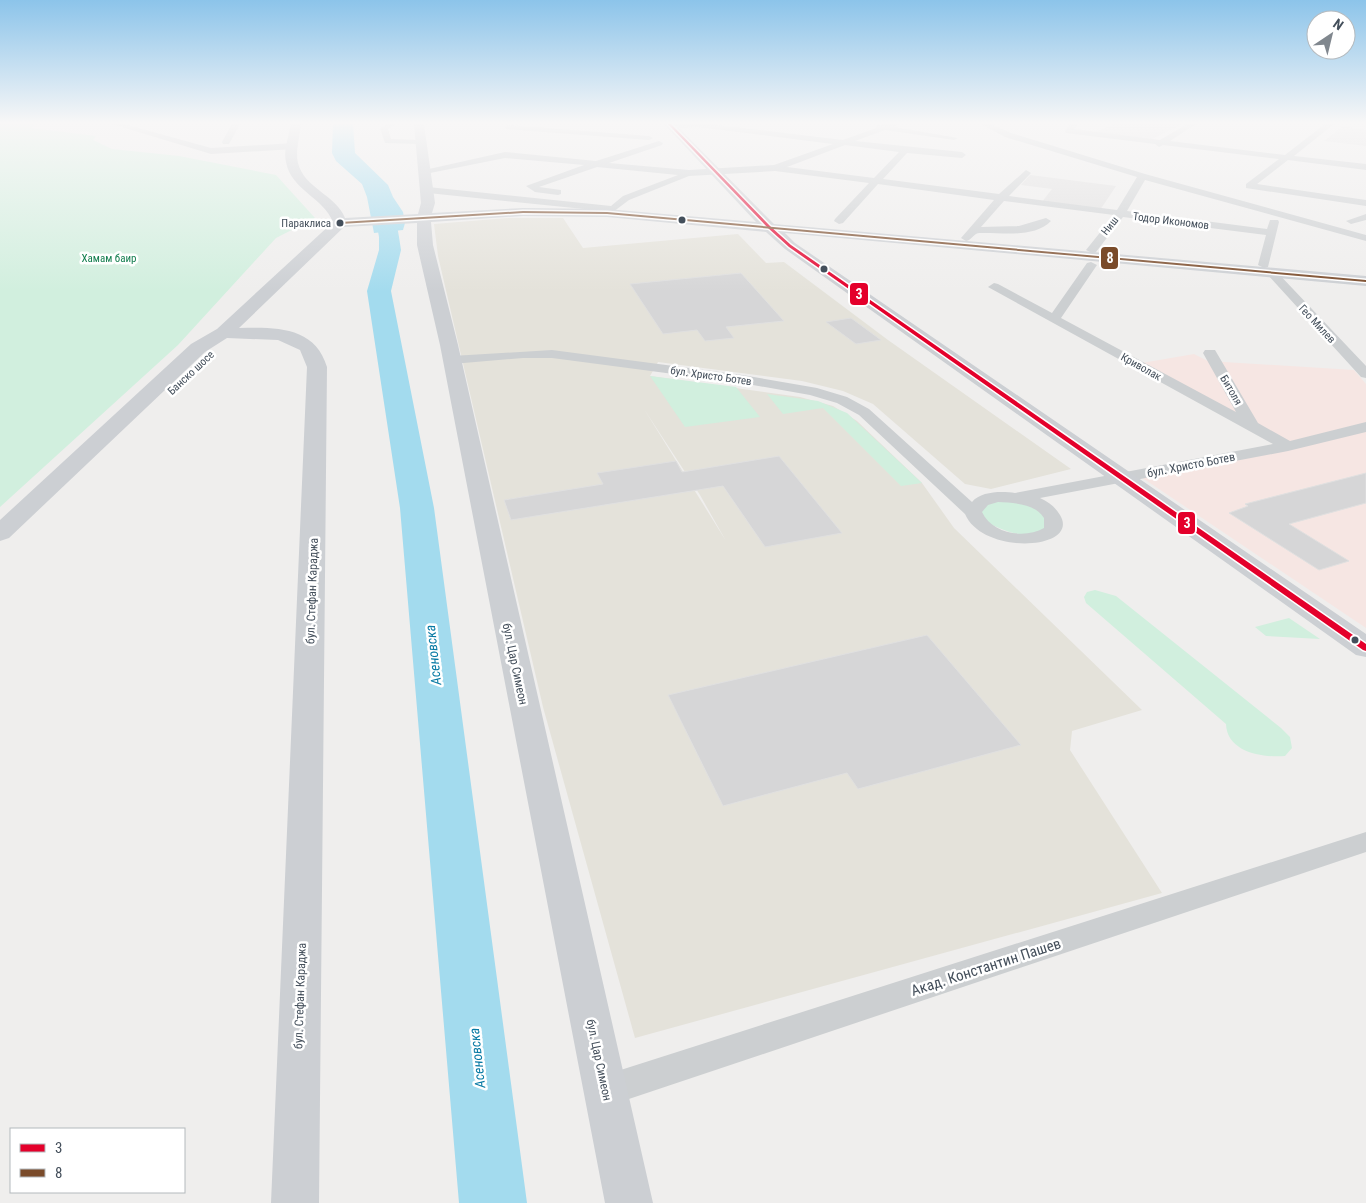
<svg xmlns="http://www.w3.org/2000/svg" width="1366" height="1203" font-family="'Roboto Condensed',sans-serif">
	<rect width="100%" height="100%" fill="#efeeed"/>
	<path fill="#e4e2da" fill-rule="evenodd" d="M508,218H563L583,248L738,234L766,263L784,262L888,340L1071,469L991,489L965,484L873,404L843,391L802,381L658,362L650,376L800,397L833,406L857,421L922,483L954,528L1142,710L1072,731L1070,750L1162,893L635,1038L543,707L438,256L434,224ZM644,409L700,495L726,541Z"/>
	<g fill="#e0dfdf">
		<polygon points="1114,124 1182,124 1150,140 1093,133"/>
		<polygon points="1343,126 1366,130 1366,146 1324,141"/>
		<polygon points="1030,175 1116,186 1100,210 1042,202 1052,189 1021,185"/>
	</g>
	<polygon fill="#f6e6e3" points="1194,354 1208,361 1354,370 1366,384 1366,628 1138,475 1287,447 1136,364"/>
	<g fill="#d1efde">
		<polygon points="0,124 35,124 31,128 96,136 93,140 112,149 179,156 276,175 315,218 276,238 178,345 0,507"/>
		<polygon points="650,376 736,387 760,417 685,427"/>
		<polygon points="767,394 818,401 847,413 922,483 901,486 823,408 783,414"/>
		<path d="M1015,500L1042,511L1047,527C1027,543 1002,530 982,520L981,508L994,501Z"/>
		<path d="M1095,590L1116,596L1281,728L1290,737L1292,748L1285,756C1262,758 1227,752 1226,724L1086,603L1084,597L1087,592Z"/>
		<polygon points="1289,618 1320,639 1266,636 1255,627"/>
	</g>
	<polygon fill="#a3dbee" points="333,124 353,124 355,153 388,185 393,197 403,212 405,223 403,230 374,233 367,197 362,184 336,161 332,153"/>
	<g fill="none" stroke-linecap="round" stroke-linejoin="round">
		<polygon fill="#a3dbee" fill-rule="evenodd" points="334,124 350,124 354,155 375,176 393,203 399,237 401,250 391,291 434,508 527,1203 459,1203 400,508 367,291 379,250 379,237 373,203 362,183 338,156"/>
	</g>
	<g fill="#d6d6d7" stroke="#e0e0e0">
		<polygon points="741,273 784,321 726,327 734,338 705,341 697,330 663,334 630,284"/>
		<polygon points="851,318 881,340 856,344 826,322"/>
		<polygon points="779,456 842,533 765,547 723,486 511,520 504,500 603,484 597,473 676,461 682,472"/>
		<polygon points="1366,473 1366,503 1289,524 1349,561 1319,570 1229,513 1248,506 1245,504"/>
		<polygon points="927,635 1021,745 858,789 847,773 723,806 668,695"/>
	</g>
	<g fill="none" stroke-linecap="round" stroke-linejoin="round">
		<g fill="#cccfd1" fill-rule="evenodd">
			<polygon points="112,124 124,124 211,148 294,143 298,146 294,149 211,154"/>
			<polygon points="232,124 240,124 229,144 223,144 222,142"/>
			<polygon points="387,124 397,124 388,129 391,139 420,140 424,142 420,144 385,143 380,128"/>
			<path d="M669,124H709L843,140L876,128V125L899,124L894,127L958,138L954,140L885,130L855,141L962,152L966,155L962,158L907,153L883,179L999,194L1026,170L1031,173L1009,196L1117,210L1137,177L1005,137L981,124H991L1011,133L1145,174L1366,235V241L1145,180L1127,211L1267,229L1270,220H1278L1279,222L1268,267L1264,268L1258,265L1266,235L1123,217L1096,252L1092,253L1086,250L1114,215L1004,201L981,227L1019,226L1046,218L1051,221C1033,239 1001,232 979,233C973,234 972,240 966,241L961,238L994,200L878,184L843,223L839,224L834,221L835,219L869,183L775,171L689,176L629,200L613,212L428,193L423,190L428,187L611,206L623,196L678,175L597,167L539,187L561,190V194L558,195L535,192L526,186L584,165L505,158L425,174L420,171L505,152L596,161L659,141L663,143L662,145L609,163L689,170L774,165L833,144L698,127L672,128H669ZM845,145L899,152L874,178L787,167Z"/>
			<polygon points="1070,124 1078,124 1074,129 1160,140 1187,124 1196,124 1170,141 1285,155 1325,124 1334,124 1294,156 1366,164 1366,170 1288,160 1257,184 1366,200 1366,206 1246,188 1246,184 1279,159 1163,145 1159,147 1155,144 1066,133 1065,131"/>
			<polygon points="509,125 649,136 653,138 649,140 506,129 505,127"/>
			<polygon points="1366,214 1366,220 1351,224 1346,221"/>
			<path d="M1091,262L1097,265L1061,318L1236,412L1203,353L1205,350H1215L1258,423L1290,441L1366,422V432L1288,451L1040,498C1049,502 1055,507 1060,515C1081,550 983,556 965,514L859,415L837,403L810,395L742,383L552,358H523L452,364L445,360L452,356L552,350L742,375L817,388L847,397L869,409L972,502C981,491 1002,491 1015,493L1273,444L988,287L994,283L998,284L1052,313L1087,263ZM998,502C1014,503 1034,503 1044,518V528C1025,539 992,534 982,512L988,505Z"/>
			<polygon points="1271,269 1275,270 1366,366 1366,378 1361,377 1267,274 1265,272"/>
			<polygon points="1366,832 1366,852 605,1107 594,1102 589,1091 594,1080 605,1075"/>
		</g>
		<path fill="#cccfd3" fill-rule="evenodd" d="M291,124H301C300,136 295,151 298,163C304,188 336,195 345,218L418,214L421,203L414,124H424L435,203L432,213L523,208L607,209L756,222L664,124H675L774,224L1366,276V286L785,233L795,243L1366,634V657L1356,655L785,249L766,232L607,217L523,216L431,222L433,245L458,345L653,1203H605L440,345L417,245V223L344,227L239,328C275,327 315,326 327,367L319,1203H271L307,367L300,350L278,340L227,338L205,352L9,538L0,541V520L191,344L217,329L333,222C324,198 291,190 286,162C283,150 289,136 291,124Z"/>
		<g stroke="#fff" stroke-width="3">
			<polygon id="bus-1" points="668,124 671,124 770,226 791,245 1366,644 1366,651 1363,650 789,247 768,228"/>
		</g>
		<g stroke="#fff" stroke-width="3">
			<polygon id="bus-2" points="523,211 607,212 1366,280 1366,282 607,214 523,213 340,224 338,223 340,222"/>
		</g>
		<use href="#bus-1" fill="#e4002b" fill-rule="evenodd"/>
		<use href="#bus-2" fill="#7a4b2a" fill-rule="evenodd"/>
	</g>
	<linearGradient id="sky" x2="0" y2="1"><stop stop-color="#8cc4ea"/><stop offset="0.42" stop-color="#f8f7f7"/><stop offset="1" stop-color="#f8f7f7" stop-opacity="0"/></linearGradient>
	<rect width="1366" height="292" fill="url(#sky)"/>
	<g fill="#444f5b" stroke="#fff" stroke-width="2">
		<circle cx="682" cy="220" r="4.5"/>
		<circle cx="340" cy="223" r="4.5"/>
		<circle cx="824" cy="269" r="4.5"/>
		<circle cx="1355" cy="640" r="4.5"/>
	</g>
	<g text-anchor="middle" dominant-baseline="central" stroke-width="5" stroke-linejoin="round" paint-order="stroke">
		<g font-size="11" fill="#444f5b" stroke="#fff">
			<text transform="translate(1171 221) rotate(7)">Тодор Икономов</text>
			<text transform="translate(1110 226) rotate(-52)">Ниш</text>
			<text transform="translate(1317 324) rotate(47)">Гео Милев</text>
			<text transform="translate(1141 367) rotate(29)">Криволак</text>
			<text transform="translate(191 373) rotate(-43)">Банско шосе</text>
			<text transform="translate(711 376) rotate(8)">бул. Христо Ботев</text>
			<text transform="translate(1231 390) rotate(60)">Битоля</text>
		</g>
		<g font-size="11" fill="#444f5b" stroke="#fff" text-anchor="end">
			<text x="331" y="223">Параклиса</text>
		</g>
		<g font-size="11" fill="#137e4e" stroke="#fff">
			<text x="109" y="258">Хамам баир</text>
		</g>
		<g font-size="12" fill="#444f5b" stroke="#fff">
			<text transform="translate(1191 465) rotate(-11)">бул. Христо Ботев</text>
			<text transform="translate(312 591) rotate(-88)">бул. Стефан Караджа</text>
			<text transform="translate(515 664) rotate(78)">бул. Цар Симеон</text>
			<text transform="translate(300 996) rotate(-88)">бул. Стефан Караджа</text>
			<text transform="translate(599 1060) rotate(78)">бул. Цар Симеон</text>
		</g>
		<g font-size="14" font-style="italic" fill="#087aa4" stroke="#fff">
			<text transform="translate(433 655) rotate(-96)">Асеновска</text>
			<text transform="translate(477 1058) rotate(-96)">Асеновска</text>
		</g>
		<g font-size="15" fill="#444f5b" stroke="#fff">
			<text transform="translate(986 967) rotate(-18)">Акад. Константин Пашев</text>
		</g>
	</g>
	<g stroke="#fff" stroke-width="2">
		<rect x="1100" y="246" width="19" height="24" rx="5" fill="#7a4b2a"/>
		<rect x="849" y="282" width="20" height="24" rx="5" fill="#e4002b"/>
		<rect x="1177" y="511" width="19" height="24" rx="5" fill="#e4002b"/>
	</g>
	<g font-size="14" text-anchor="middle" font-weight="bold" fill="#fff">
		<text x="1110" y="263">8</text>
		<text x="859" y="299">3</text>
		<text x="1187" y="528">3</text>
	</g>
	<rect x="10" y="1128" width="175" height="65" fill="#ffffff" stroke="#b4b9bd"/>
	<rect x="20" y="1144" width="25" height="8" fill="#e4002b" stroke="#b4b9bd"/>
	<text x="55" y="1153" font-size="15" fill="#444f5b">3</text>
	<rect x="20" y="1169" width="25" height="8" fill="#7a4b2a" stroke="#b4b9bd"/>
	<text x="55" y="1178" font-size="15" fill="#444f5b">8</text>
	<g transform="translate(1331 35) rotate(35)"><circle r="24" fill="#ffffff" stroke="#b4b9bd"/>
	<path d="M0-4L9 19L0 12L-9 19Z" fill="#80878e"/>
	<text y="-8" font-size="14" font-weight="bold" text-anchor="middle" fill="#444f5b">N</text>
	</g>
</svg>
